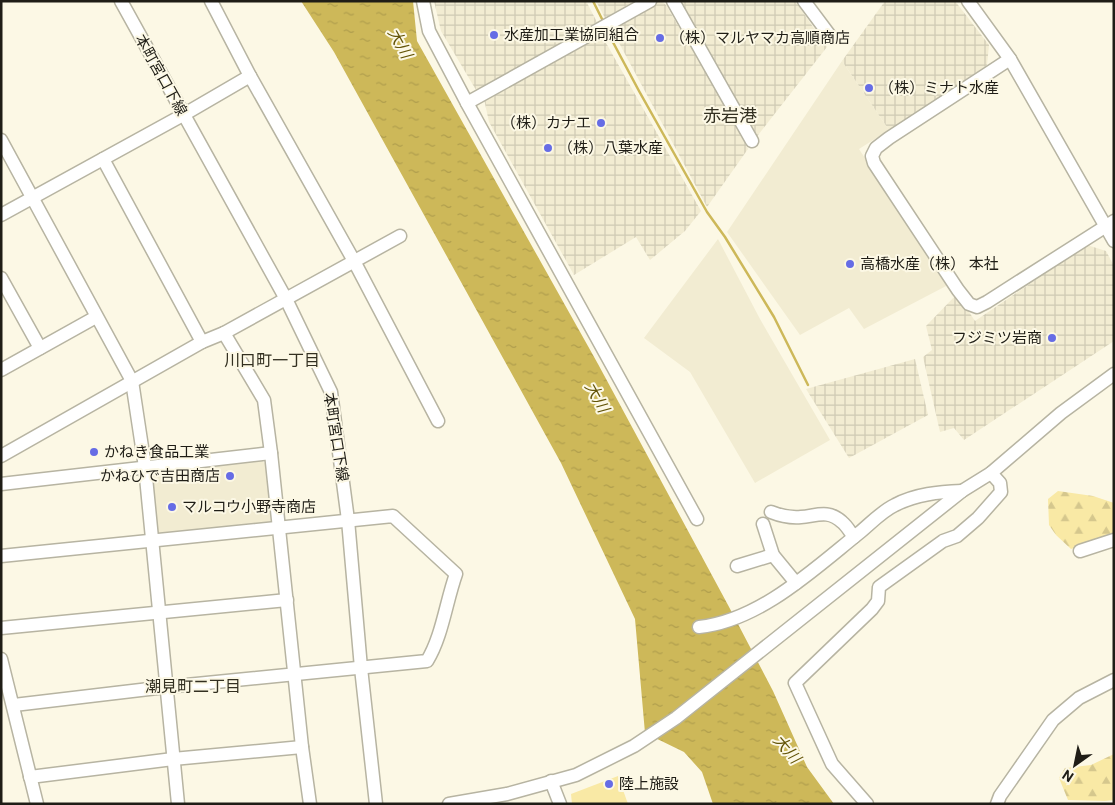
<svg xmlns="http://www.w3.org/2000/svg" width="1115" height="805" font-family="Roboto,'Noto Sans JP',sans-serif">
	<defs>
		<pattern id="industrial-grid" width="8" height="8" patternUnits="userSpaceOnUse" patternTransform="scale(1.25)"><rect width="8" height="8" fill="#f2ecd2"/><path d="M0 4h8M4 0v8" fill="none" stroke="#cfcab4"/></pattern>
		<pattern id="forest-firs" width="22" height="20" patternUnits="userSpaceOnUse" patternTransform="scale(1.25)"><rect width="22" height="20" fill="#f9e9a5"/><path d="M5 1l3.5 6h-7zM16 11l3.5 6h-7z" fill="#d5c78d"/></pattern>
		<pattern id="water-ripples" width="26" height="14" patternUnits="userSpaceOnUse" patternTransform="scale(1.25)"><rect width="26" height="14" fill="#cdb859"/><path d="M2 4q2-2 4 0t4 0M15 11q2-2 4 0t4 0" fill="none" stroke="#b09e4d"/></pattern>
	</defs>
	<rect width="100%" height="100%" fill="#fcf8e5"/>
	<g fill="#f2ecd2">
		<polygon points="842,61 889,130 859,149 948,285 864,329 849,308 800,335 727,232"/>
		<polygon points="718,239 760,319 830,440 755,483 690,372 644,338"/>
		<polygon points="261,460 268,466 273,518 268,523 158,534 149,477 155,471"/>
	</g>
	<g fill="url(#industrial-grid)">
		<polygon points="434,1 586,1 597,22 485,87 476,90 441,31"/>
		<polygon points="596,1 634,1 605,18"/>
		<polygon points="656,1 661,1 666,5 709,78 748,149 707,207 611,28"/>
		<polygon points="679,1 795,1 827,47 755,139"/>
		<polygon points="885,1 955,1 989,45 987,65 914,115 889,130 842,61"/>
		<polygon points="601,34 701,211 685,231 650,260 636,237 574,275 489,122 484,99"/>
		<polygon points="1087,245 1106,251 1114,266 1114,341 964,440 954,428 940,432 923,357 932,350 926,326 957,294 975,321"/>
		<polygon points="915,359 928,415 849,458 806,389"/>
	</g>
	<polygon fill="#f9e9a5" points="618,776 628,804 572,804 571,794"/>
	<g fill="url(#forest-firs)">
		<polygon points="1058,491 1093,496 1114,503 1114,534 1071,549 1056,535 1049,525 1048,499"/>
		<polygon points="1114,754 1114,800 1105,801 1068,800 1059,778 1065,768 1091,765"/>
	</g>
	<polygon fill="url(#water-ripples)" points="301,1 413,1 417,41 598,364 728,605 773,691 807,767 834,804 713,804 702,772 684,752 645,733 635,619 561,463 334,52"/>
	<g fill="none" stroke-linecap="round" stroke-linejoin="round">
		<g stroke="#cdb859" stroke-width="2.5">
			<polyline points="593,1 604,23"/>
			<polyline points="607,31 639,91 707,212 725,237 774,317 808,385"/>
		</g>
		<g stroke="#b7b4a2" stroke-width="15">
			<g id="minor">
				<polyline points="121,1 286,299 331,392 348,520 361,668 376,804"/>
				<polyline points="211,1 250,76 354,261 438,421"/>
				<polyline points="423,1 429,31 467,103 650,1"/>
				<polyline points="673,1 752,141"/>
				<polyline points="804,1 831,37"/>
				<polyline points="968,1 1010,59 1114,241"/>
				<polyline points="1010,59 889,138 876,148 872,156 874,163 958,290 969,304 977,307 987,302 1114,221"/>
				<polyline points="467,103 697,519"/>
				<polyline points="1,140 132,381 145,467 178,804"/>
				<polyline points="103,159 202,342"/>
				<polyline points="1,215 183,115 250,76"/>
				<polyline points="1,278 40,348"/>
				<polyline points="224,333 264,400 271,453 302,747 310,804"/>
				<polyline points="1,370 96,317"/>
				<polyline points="1,456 202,342 224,333 400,236"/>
				<polyline points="1,484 271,453"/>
				<path d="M771,512C781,516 790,518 801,517C816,516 828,509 842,522C847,526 850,532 854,537"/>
				<polyline points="763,524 773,555 796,583"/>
				<polyline points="1080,551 1114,540"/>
				<path d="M1,556L393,516L456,574C446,602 442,637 427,661L166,687L14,705"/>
				<polyline points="737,566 773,555"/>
				<path d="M699,627C759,621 813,570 859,533C870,524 882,511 895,505C916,494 939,492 962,491"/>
				<polyline points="1,628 287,600"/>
				<polyline points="1,659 37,804"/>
				<polyline points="30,777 173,759 302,747"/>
				<polyline points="551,781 560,804"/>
				<polyline points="449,804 507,794 576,775 634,746 676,718 962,491 991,473 1061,413 1114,374"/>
				<polyline points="867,804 832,764 795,683 872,609 878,601 879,587 943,541 957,536 978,518 1001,492 1000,483 991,473"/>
				<polyline points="997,804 1000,796 1053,720 1079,698 1114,680"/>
			</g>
		</g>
		<use href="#minor" stroke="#fff" stroke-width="12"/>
	</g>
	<g fill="#666ce5" stroke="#fcf8e5" stroke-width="2">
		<circle cx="494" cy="35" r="5"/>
		<circle cx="660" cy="38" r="5"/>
		<circle cx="869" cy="88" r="5"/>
		<circle cx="601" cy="123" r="5"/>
		<circle cx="548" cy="148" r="5"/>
		<circle cx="850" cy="264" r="5"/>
		<circle cx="1052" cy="338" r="5"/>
		<circle cx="94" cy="452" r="5"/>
		<circle cx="230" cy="476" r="5"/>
		<circle cx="172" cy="507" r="5"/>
		<circle cx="609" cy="784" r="5"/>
	</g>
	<g text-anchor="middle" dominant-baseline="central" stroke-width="4" stroke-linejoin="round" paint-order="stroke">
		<g font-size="15" fill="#1f1d16" stroke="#fcf8e5" text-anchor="start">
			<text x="504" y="35">水産加工業協同組合</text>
			<text x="670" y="38">（株）マルヤマカ高順商店</text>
			<text x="879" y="88">（株）ミナト水産</text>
			<text x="591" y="123" text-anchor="end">（株）カナエ</text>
			<text x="558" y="148">（株）八葉水産</text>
			<text x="860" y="264">高橋水産（株） 本社</text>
			<text x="1042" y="338" text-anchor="end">フジミツ岩商</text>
			<text x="104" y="452">かねき食品工業</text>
			<text x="220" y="476" text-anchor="end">かねひで吉田商店</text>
			<text x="182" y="507">マルコウ小野寺商店</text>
			<text x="619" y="784">陸上施設</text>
		</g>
		<g font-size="15" fill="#1f1d16" stroke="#fcf8e5">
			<text transform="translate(161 75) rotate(61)">本町宮口下線</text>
			<text transform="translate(336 437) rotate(81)">本町宮口下線</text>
		</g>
		<g font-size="16" font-style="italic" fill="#635408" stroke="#fcf8e5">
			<text transform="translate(400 43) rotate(61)">大川</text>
			<text transform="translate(597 397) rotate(61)">大川</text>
			<text transform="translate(787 749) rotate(49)">大川</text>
		</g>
		<g font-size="16" fill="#333021" stroke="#fcf8e5">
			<text x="272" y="360">川口町一丁目</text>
			<text x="193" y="686">潮見町二丁目</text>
		</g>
		<g font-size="18" fill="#333021" stroke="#fcf8e5">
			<text x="730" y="115">赤岩港</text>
		</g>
	</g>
	<rect width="1115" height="805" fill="none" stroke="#1f1d16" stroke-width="5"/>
	<g transform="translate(1075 765) rotate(213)" stroke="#fcf8e5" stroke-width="4" paint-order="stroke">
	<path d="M0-4L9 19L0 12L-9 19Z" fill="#1f1d16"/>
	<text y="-8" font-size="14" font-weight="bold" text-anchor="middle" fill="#1f1d16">N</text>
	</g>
</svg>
